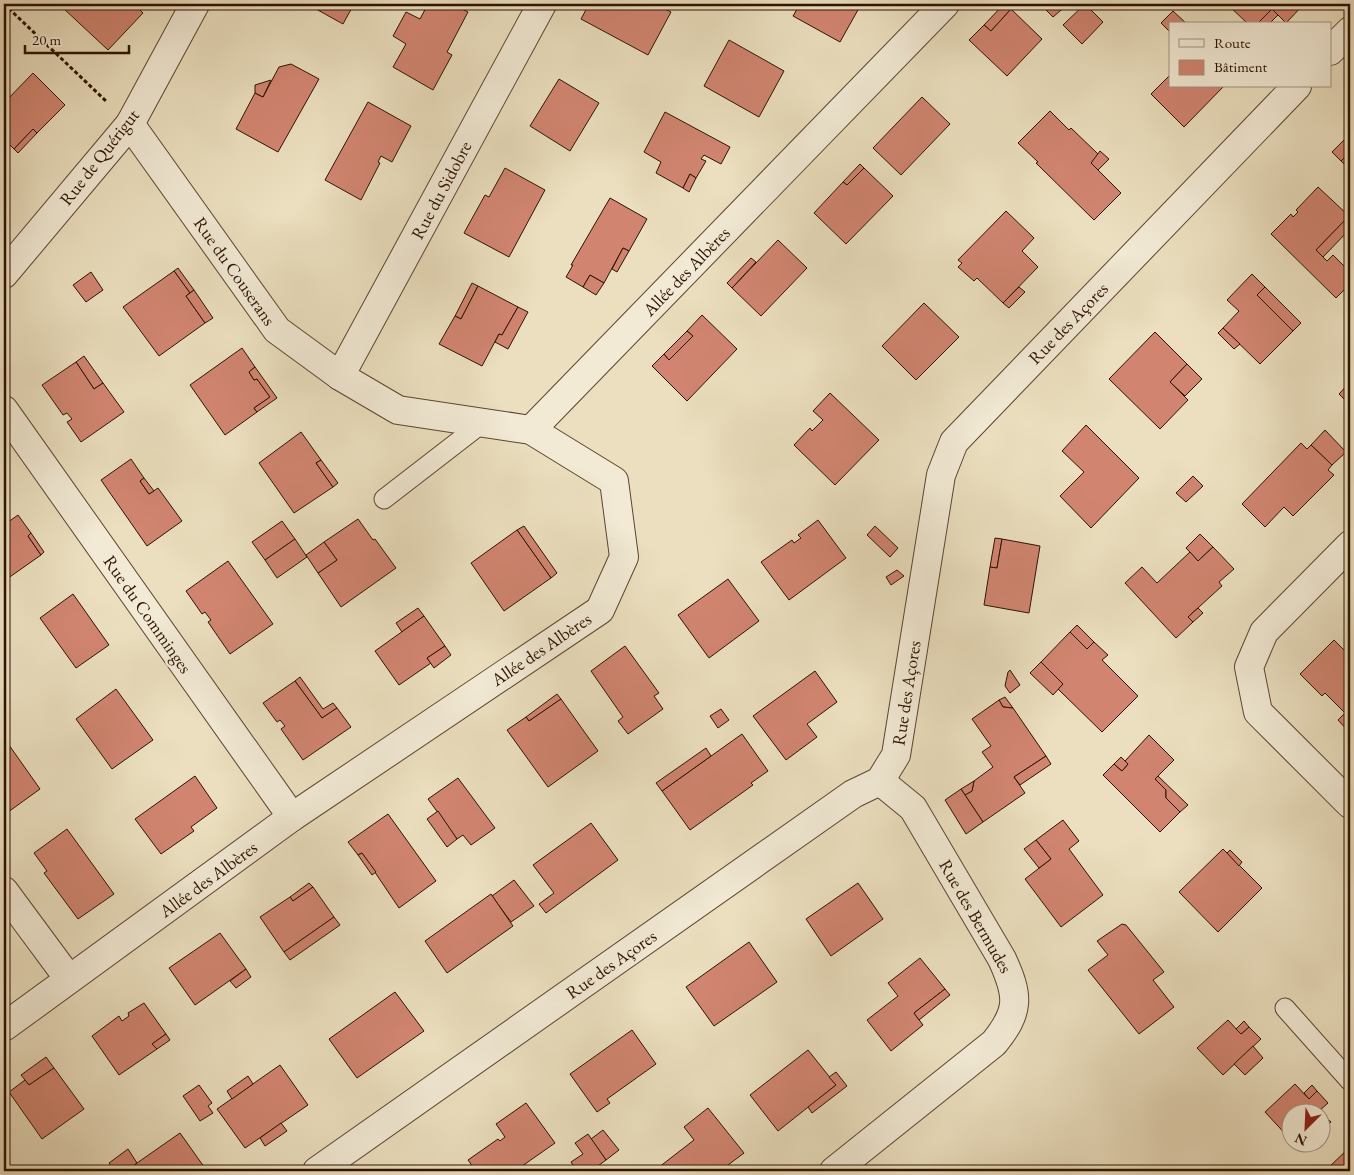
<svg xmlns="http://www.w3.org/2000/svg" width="1354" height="1175" font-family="'EB Garamond',serif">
	<rect width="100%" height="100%" fill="#ebdfbf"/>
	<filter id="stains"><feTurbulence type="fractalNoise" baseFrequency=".004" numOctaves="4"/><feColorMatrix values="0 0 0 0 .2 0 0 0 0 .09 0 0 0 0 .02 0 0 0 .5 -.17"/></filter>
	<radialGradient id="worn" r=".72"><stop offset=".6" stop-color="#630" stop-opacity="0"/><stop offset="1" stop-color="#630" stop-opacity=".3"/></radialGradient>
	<g fill="#d18571" stroke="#2d1201">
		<polygon points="66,4 134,4 143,13 108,50 63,8"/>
		<polygon points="307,4 354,4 343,24"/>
		<polygon points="428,4 452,4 468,12 447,52 452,55 433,90 393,67 406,44 393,36 406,12 420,19"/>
		<polygon points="589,4 655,4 671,12 648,55 581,19"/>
		<polygon points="800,4 855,4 859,8 840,42 793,16"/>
		<polygon points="1004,4 1011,9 991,31 984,25"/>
		<polygon points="1040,4 1066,4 1067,5 1053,17"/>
		<polygon points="1085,4 1103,22 1082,44 1063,25"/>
		<polygon points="1227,4 1304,4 1286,23 1272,9 1257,24 1248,24"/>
		<polygon points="1011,9 1042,39 1007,76 969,40 984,25 991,31"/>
		<polygon points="1272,9 1278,15 1269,24 1257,24"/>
		<polygon points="1173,11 1187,24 1170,24 1170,32 1161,23"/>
		<polygon points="729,40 784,71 759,117 704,86"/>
		<polygon points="291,64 319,79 278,152 236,129 255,93 263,97 279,67"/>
		<polygon points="33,73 65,105 37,133 33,129 14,149 4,139 4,103"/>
		<polygon points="1170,75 1170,86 1224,86 1184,127 1151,94"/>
		<polygon points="559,79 599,103 570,151 530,126"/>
		<polygon points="271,80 263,97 255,93 255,85"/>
		<polygon points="922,97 950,124 901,175 873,148"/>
		<polygon points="368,102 411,126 392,162 381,156 378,162 380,163 361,200 325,180"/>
		<polygon points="1050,111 1069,130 1071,128 1099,155 1091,163 1121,193 1094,220 1036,163 1038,162 1018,143"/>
		<polygon points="665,112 730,147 721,164 704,155 701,159 706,161 696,178 690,174 683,188 656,173 661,162 644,152"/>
		<polygon points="33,129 37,133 18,153 14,149"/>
		<polygon points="1350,134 1350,152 1341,161 1332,152"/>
		<polygon points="1100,151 1109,159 1098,170 1091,163"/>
		<polygon points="1350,152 1350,170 1341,161"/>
		<polygon points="860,164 864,168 847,185 843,182"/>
		<polygon points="505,168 545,190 509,257 464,233 485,195 489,197"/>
		<polygon points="864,168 893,196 846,244 814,213 843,182 847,185"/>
		<polygon points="690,174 696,178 689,192 683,188"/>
		<polygon points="1318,187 1349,216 1316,250 1327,261 1333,255 1350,272 1350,284 1336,298 1271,234 1291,214 1293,217 1298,212 1296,210"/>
		<polygon points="610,198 647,219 629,251 623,248 604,283 590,275 583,287 566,277 573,265 571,265"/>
		<polygon points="1006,211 1034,238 1022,251 1038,267 1003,303 977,278 974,281 958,267 962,263 958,260"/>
		<polygon points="1349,216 1350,218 1350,229 1323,257 1316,250"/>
		<polygon points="778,240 807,268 761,316 732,288"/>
		<polygon points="623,248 629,251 617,272 612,269"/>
		<polygon points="751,258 756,262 732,288 727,283"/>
		<polygon points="178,268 194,290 190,293 174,271"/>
		<polygon points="174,271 190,293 186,296 205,323 159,356 123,307"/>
		<polygon points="91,272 103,290 86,302 73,285"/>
		<polygon points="1252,274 1265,287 1257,295 1293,331 1260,364 1223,328 1239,311 1227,300"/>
		<polygon points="590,275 604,283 596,295 583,287"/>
		<polygon points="472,283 478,286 461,319 455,316"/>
		<polygon points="478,286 518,307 502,335 499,334 482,366 439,344 455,316 461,319"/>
		<polygon points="1019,287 1025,292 1009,308 1003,303"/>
		<polygon points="1265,287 1301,323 1293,331 1257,295"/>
		<polygon points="194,290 213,318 205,323 186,296"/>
		<polygon points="924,303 959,337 916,380 882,346"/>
		<polygon points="518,307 528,312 508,349 495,342 499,334 502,335"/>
		<polygon points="702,315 737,349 687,401 652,366 664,354 669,360 693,336 687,331"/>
		<polygon points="1223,328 1240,344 1234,349 1218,333"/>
		<polygon points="687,331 693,336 669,360 664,354"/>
		<polygon points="1155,332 1187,364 1170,382 1188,400 1160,429 1109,379"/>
		<polygon points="242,348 255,367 249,372 254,380 257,379 270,397 254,408 257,412 225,435 190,385"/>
		<polygon points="84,356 103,383 94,389 76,362"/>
		<polygon points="76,362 94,389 103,383 124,412 81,442 67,422 72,419 67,413 63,415 42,385"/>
		<polygon points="1187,364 1202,379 1185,396 1170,382"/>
		<polygon points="255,367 277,398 257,412 254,408 270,397 257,379 254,380 249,372"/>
		<polygon points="1350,382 1350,405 1339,394"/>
		<polygon points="830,393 879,440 835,485 794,445 810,428 812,431 823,420 813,411"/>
		<polygon points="1086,425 1139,478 1091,528 1060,496 1084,472 1062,451"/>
		<polygon points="1325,430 1346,452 1332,465 1311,445"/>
		<polygon points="301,432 321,460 316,463 333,487 294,513 259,463"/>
		<polygon points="1301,443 1307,449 1311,445 1332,465 1328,470 1334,475 1293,516 1284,507 1265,527 1242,504"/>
		<polygon points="131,459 144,478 140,481 149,494 158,488 182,521 147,546 101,480"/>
		<polygon points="321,460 338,483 333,487 316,463"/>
		<polygon points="1193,476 1203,486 1186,502 1176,493"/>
		<polygon points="144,478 154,491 149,494 140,481"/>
		<polygon points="18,515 31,533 28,536 41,555 4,581 4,525"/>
		<polygon points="358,519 373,540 375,539 396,568 341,607 318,573 337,560 324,542"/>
		<polygon points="818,520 846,558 789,600 761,562 792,540 794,543 801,538 798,535"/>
		<polygon points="282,521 295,539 265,560 252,542"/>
		<polygon points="524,526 557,573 551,578 517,530"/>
		<polygon points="875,526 898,548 890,557 867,535"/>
		<polygon points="517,530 551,578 504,611 471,563"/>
		<polygon points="31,533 44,552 41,555 28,536"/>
		<polygon points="1200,534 1213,547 1198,561 1186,548"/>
		<polygon points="995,538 1002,539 997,568 990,567"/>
		<polygon points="295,539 307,557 277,578 265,560"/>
		<polygon points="1002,539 1040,546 1029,613 984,605 990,567 997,568"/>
		<polygon points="324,542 337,560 318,573 306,555"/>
		<polygon points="1213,547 1234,569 1219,582 1222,586 1188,617 1193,622 1176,638 1125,583 1142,567 1157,583 1190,552 1198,561"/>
		<polygon points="228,561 273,624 230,654 208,622 211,620 205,612 202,614 186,591"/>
		<polygon points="897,570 904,576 891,585 886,577"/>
		<polygon points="728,579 759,621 709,658 678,615"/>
		<polygon points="73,594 109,645 76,668 40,618"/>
		<polygon points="418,608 424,616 402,632 396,623"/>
		<polygon points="1198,608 1203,613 1193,622 1188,617"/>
		<polygon points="424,616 445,646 427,658 431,663 399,685 375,651"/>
		<polygon points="1077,625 1094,642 1087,649 1070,632"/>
		<polygon points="1070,632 1087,649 1094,642 1108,655 1102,660 1138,696 1102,732 1058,689 1063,684 1041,662"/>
		<polygon points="1334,640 1350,656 1350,733 1338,720 1345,713 1325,693 1322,696 1300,674"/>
		<polygon points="445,646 451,655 434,668 427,658"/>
		<polygon points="625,646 659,693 654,696 663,709 628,734 618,721 623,717 591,671"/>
		<polygon points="1041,662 1063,684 1053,695 1030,673"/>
		<polygon points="1010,670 1020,685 1010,693 1005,686 1008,672"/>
		<polygon points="815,671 837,702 807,724 817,737 786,760 753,716"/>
		<polygon points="300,677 323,709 333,703 337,708 322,718 295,681"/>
		<polygon points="295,681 322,718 337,708 351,727 303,760 281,729 285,726 280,720 277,722 263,703"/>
		<polygon points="116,689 153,740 112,769 76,719"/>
		<polygon points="557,694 561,699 529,721 526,717"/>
		<polygon points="1005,697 1013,708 1003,707 999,700"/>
		<polygon points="561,699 598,751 548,787 507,730 526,717 529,721"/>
		<polygon points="999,700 1003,707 1013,708 1046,756 1014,777 1025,793 983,822 965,795 972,791 974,781 993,767 982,752 991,746 972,719"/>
		<polygon points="721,709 729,720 718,728 710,716"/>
		<polygon points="742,734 768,771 751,783 753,785 690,830 662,791"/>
		<polygon points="1149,735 1174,760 1155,779 1166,790 1166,798 1180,812 1160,832 1103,775 1114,764 1122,771 1128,764 1125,761"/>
		<polygon points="4,738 40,789 4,815"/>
		<polygon points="706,748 711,756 662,791 656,783"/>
		<polygon points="1046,756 1051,764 1020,785 1014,777"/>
		<polygon points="1121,757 1128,764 1122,771 1114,764"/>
		<polygon points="195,776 217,808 191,827 194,831 161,854 135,819"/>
		<polygon points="1158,776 1188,805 1180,812 1166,798 1166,790 1155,779"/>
		<polygon points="458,778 495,828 471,845 463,835 457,839 428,799"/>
		<polygon points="974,781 972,791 965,795 961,789"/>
		<polygon points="961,789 983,822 966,834 945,800"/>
		<polygon points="438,811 457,839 447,847 427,819"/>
		<polygon points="388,814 436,881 399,908 362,853 358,855 348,842"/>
		<polygon points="1063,820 1079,841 1069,849 1103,895 1061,927 1025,879 1051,859 1036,840"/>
		<polygon points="591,823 618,860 546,913 539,904 554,893 533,865"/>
		<polygon points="67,829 114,894 78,919 44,873 47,871 34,853"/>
		<polygon points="1036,840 1051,859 1039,868 1024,849"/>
		<polygon points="1223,849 1262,888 1218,932 1179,892"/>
		<polygon points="1230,850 1242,862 1239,866 1227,853"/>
		<polygon points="362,853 376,872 372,875 358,855"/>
		<polygon points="514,880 534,906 511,922 492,896"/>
		<polygon points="309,883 313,887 293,901 290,897"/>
		<polygon points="858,883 883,919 831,956 806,919"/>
		<polygon points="313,887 334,917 284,952 260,917 290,897 293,901"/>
		<polygon points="491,894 513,926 447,973 425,941"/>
		<polygon points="334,917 340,925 290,960 284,952"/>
		<polygon points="1122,924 1126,925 1164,972 1153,980 1174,1007 1139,1034 1088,970 1108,955 1097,941"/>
		<polygon points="220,933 246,969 195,1005 169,968"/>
		<polygon points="749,942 777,982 714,1026 686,987"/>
		<polygon points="920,958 945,989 914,1013 923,1025 891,1051 867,1020 898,996 888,983"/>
		<polygon points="246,969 251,977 236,988 230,981"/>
		<polygon points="945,989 950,995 919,1020 914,1013"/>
		<polygon points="395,992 424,1031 357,1078 329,1039"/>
		<polygon points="144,1003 166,1034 152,1044 157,1049 119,1075 92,1036 119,1016 122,1021 129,1016 128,1013"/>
		<polygon points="1228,1020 1241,1034 1249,1027 1261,1039 1223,1075 1197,1048"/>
		<polygon points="1244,1021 1249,1027 1241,1034 1236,1029"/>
		<polygon points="632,1030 656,1064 607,1099 610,1103 597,1112 570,1074"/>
		<polygon points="166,1034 170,1040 157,1049 152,1044"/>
		<polygon points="1253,1046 1263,1058 1245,1075 1234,1064"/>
		<polygon points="808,1050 836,1085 778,1131 750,1095"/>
		<polygon points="46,1057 54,1068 29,1085 21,1075"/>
		<polygon points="280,1065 308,1105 245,1148 217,1109"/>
		<polygon points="54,1068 84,1109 42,1139 9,1092 25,1080 29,1085"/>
		<polygon points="836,1072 847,1086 812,1113 808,1107 836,1085 829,1077"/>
		<polygon points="248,1076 253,1084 232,1099 227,1091"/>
		<polygon points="1295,1084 1309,1099 1317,1091 1328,1103 1318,1112 1292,1112 1290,1139 1265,1112"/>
		<polygon points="199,1085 212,1103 208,1106 213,1113 200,1121 183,1096"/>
		<polygon points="1312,1085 1317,1091 1309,1099 1304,1093"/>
		<polygon points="526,1103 555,1143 515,1171 476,1171 468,1160 498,1139 500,1141 505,1137 496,1124"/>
		<polygon points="708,1108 744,1153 720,1171 716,1170 715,1171 654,1171 694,1140 684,1127"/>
		<polygon points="1320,1111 1331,1122 1322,1130 1322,1112 1318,1112"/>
		<polygon points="281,1123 287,1131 265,1146 260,1138"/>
		<polygon points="603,1130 619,1150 606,1160 591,1139"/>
		<polygon points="180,1133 207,1171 126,1171 137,1163"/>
		<polygon points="588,1134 606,1160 591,1171 577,1171 571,1162 583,1154 575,1143"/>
		<polygon points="1350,1147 1350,1171 1328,1171 1326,1170"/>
		<polygon points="128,1149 137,1163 126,1171 115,1171 109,1163"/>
	</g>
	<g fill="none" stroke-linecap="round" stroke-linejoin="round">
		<g stroke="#5c4530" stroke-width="21">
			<g id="lane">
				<polyline points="384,499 481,424"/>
				<polyline points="1285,1008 1350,1081"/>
			</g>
		</g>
		<g stroke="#5c4530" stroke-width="30">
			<g id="street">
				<polyline points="1330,51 1350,31"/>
				<polyline points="4,274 130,124 195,4"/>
				<polyline points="340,376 542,4"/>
				<polyline points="4,410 292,817"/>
				<polyline points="531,430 945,4"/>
				<polyline points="1350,545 1264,632 1249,667 1258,712 1350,804"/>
				<polyline points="4,891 69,979"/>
				<polyline points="4,1027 292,817 600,610 624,557 614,481 531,430 398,410 340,376 277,330 130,124"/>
				<polyline points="317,1171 853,794 880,781 896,755 941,475 954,442 1297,86"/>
				<path d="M834,1171L994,1043C1020,1011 1019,996 1002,959L913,808L880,781"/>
			</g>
		</g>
		<polyline stroke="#2d1201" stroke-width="3" stroke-dasharray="4 2.5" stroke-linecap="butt" points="4,4 107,102"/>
		<use href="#lane" stroke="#f2ead5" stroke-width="19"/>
		<use href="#street" stroke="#f2ead5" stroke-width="28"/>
	</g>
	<g text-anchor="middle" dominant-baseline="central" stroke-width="5" stroke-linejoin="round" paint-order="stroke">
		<g font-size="18" fill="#2d1201" stroke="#f2ead5">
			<text transform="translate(99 157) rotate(-52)">Rue de Quérigut</text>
			<text transform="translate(441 190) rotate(-62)">Rue du Sidobre</text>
			<text transform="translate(235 271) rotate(55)">Rue du Couserans</text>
			<text transform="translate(686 271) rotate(-46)">Allée des Albères</text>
			<text transform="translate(1068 323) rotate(-46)">Rue des Açores</text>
			<text transform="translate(148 614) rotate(55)">Rue du Comminges</text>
			<text transform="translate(541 649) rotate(-34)">Allée des Albères</text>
			<text transform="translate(906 693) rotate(-81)">Rue des Açores</text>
			<text transform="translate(208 879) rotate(-36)">Allée des Albères</text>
			<text transform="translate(976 916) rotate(60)">Rue des Bermudes</text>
			<text transform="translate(611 964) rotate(-35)">Rue des Açores</text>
		</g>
	</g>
	<rect width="1354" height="1175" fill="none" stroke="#ebdfbf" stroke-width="20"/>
	<rect x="5" y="5" width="1344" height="1165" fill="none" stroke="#2d1201" stroke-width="2.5"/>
	<rect x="10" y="10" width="1334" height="1155" fill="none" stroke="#2d1201"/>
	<rect x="1169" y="22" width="162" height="65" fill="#f2ead5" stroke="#a39480"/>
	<rect x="1179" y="39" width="25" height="8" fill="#f2ead5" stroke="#a39480"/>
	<text x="1214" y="48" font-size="15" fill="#2d1201">Route</text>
	<rect x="1179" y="60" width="25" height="15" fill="#d18571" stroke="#a39480"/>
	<text x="1214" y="72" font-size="15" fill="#2d1201">Bâtiment</text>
	<g transform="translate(1306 1128) rotate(204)"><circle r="24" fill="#f2ead5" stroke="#a39480"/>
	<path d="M0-4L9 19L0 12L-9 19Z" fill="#8f2418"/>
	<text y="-8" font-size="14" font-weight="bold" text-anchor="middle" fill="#2d1201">N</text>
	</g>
	<path d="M25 45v8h104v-8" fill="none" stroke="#2d1201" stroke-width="2.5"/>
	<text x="32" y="45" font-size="15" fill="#2d1201" stroke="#f2ead5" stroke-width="4" paint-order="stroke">20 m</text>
	<rect width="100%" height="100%" filter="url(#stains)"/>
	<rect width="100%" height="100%" fill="url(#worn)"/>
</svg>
